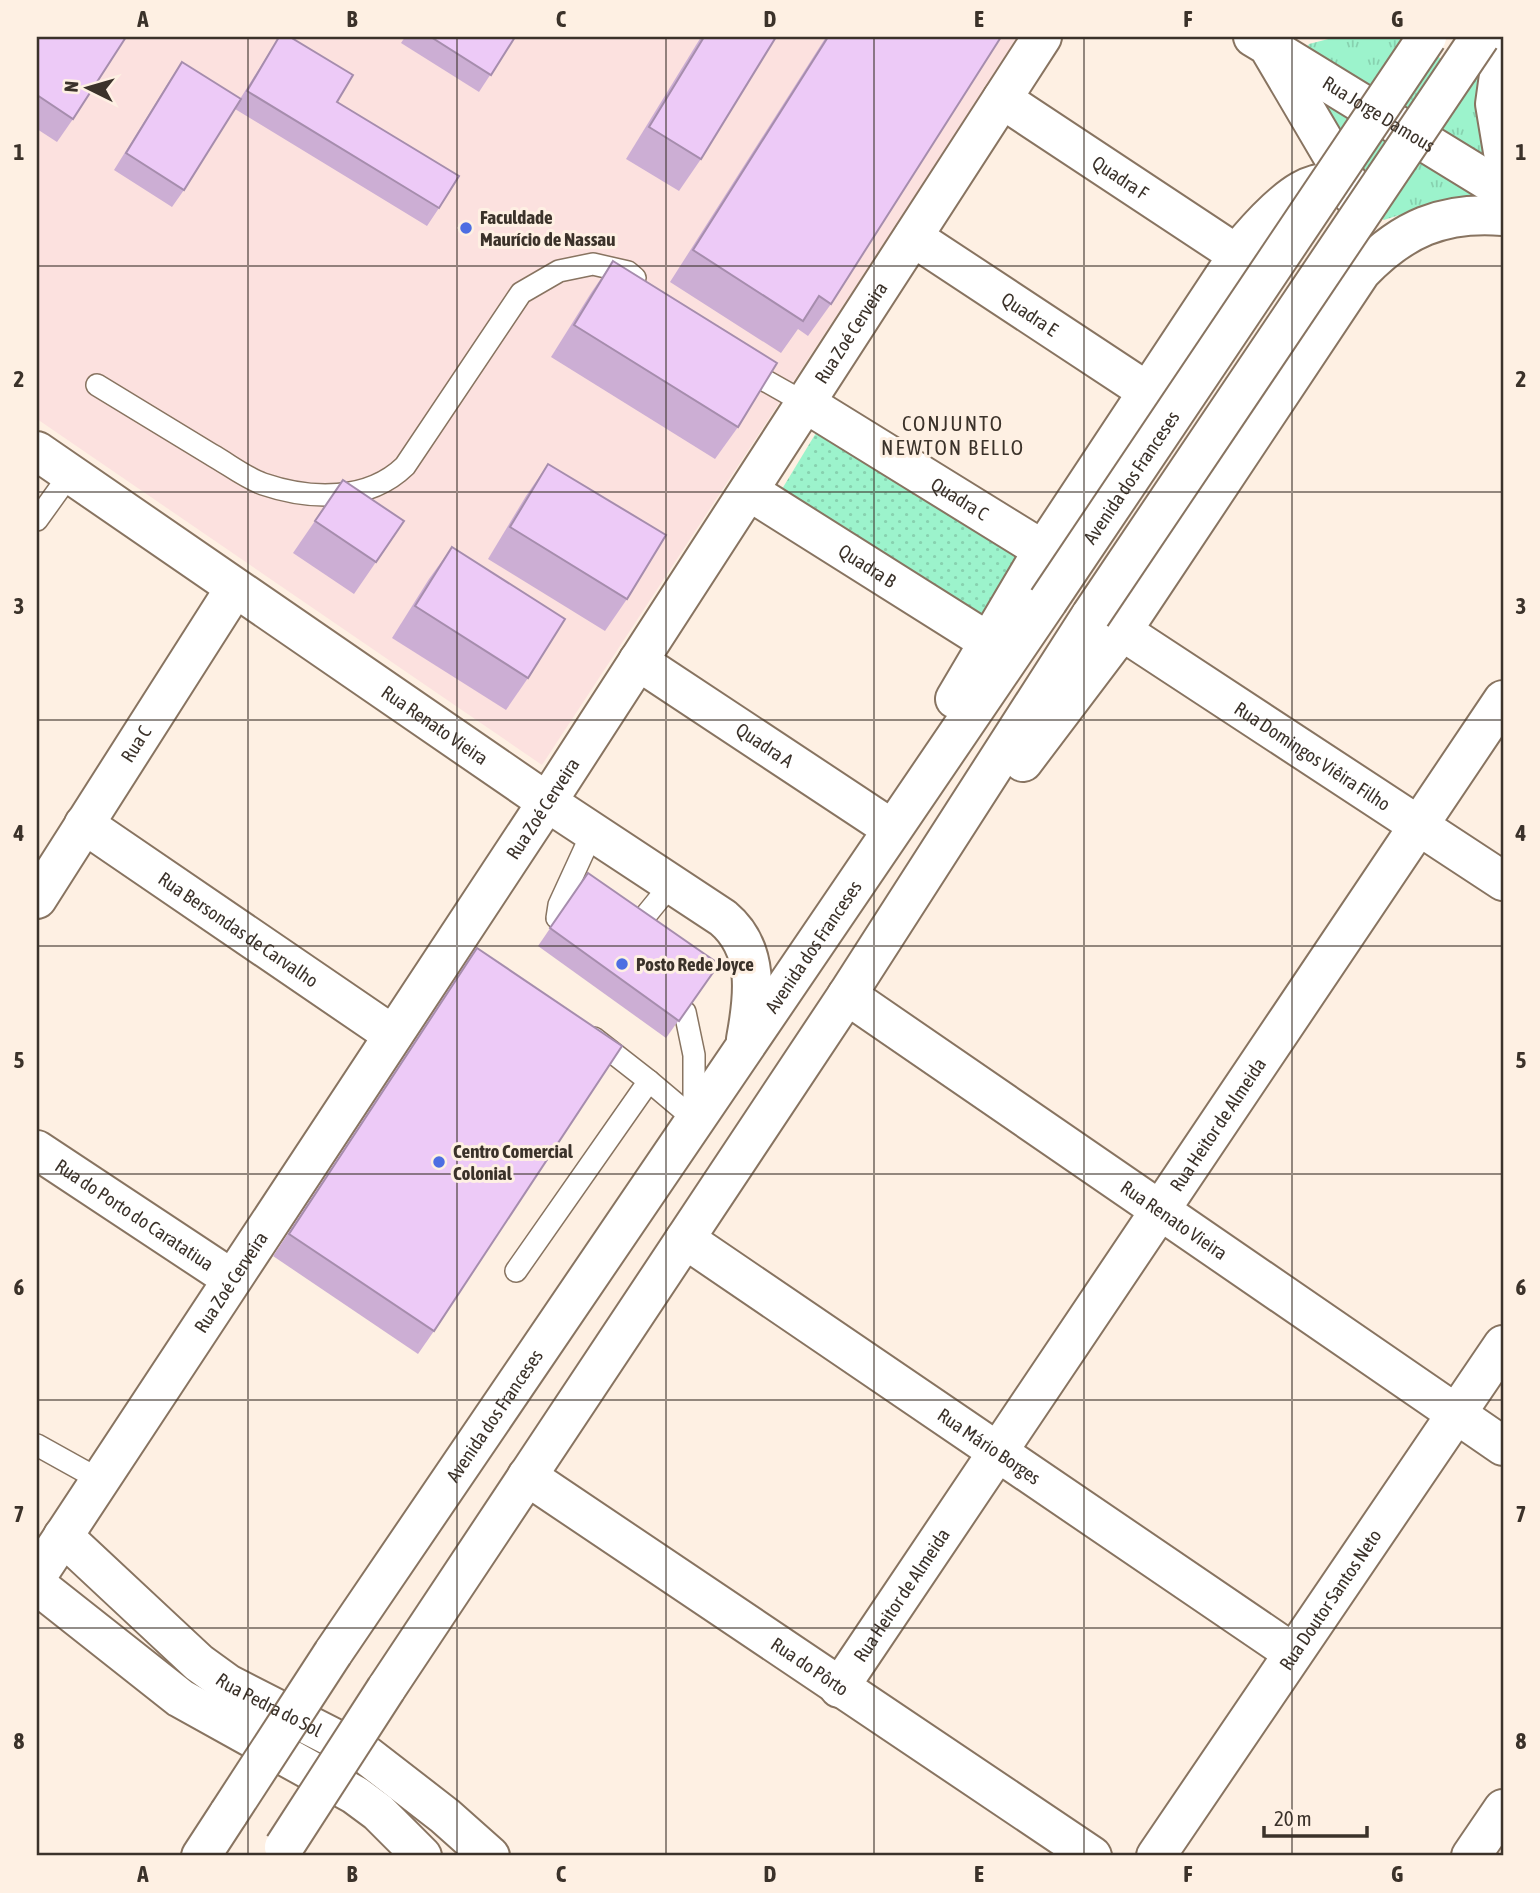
<svg xmlns="http://www.w3.org/2000/svg" width="1540" height="1893" font-family="'Asap Condensed',sans-serif">
	<defs>
		<pattern id="grass-tufts" width="24" height="20" patternUnits="userSpaceOnUse" patternTransform="scale(1.75)"><rect width="24" height="20" fill="#9cf3cc"/><path d="M3 7l-1-3M5 7V3M7 7l1-3M15 17l-1-3M17 17v-4M19 17l1-3" fill="none" stroke="#87d1af"/></pattern>
		<pattern id="park-dots" width="8" height="8" patternUnits="userSpaceOnUse" patternTransform="scale(1.75)"><rect width="8" height="8" fill="#9cf3cc"/><path d="M2 2h.1M6 6h.1" fill="none" stroke="#87d1af" stroke-width="1.8" stroke-linecap="round"/></pattern>
	</defs>
	<rect width="100%" height="100%" fill="#fef0e3"/>
	<polygon fill="#fce1df" points="37,37 1019,37 542,765 37,419"/>
	<g fill="url(#grass-tufts)">
		<polygon points="1336,37 1412,37 1440,58 1480,63 1487,158 1307,48 1309,44"/>
		<polygon points="1304,85 1502,199 1433,204 1384,220 1379,217"/>
	</g>
	<polygon fill="url(#park-dots)" points="819,428 1018,554 980,618 779,494"/>
	<g fill="none" stroke-linecap="round" stroke-linejoin="round">
		<g stroke="#887461" stroke-width="24">
			<g id="service">
				<polyline points="743,368 805,403"/>
				<path d="M97,385C135,408 174,432 212,455C228,464 246,478 263,484C310,500 368,502 405,466L521,293L559,271L593,264L628,272L635,278"/>
				<polyline points="37,520 70,474"/>
				<polyline points="557,918 559,905 593,831"/>
				<polyline points="633,931 673,882"/>
				<polyline points="685,1012 694,1055 694,1114"/>
				<polyline points="649,1081 694,1119"/>
				<polyline points="516,1271 649,1081 594,1038"/>
				<polyline points="37,1445 100,1480"/>
			</g>
		</g>
		<g stroke="#887461" stroke-width="42">
			<g id="minor">
				<path id="s1" d="M1002,99L1238,255"/>
				<path id="s2" d="M913,237L1148,392"/>
				<path id="s3" d="M805,403L1043,550"/>
				<path id="s4" d="M749,491L987,641"/>
				<path id="s5" d="M1122,631L1503,881"/>
				<path id="s6" d="M638,661L892,829"/>
				<path id="s7" d="M84,824L393,1035"/>
				<path id="s8" d="M37,899L235,588"/>
				<path id="s9" d="M847,995L1503,1446"/>
				<path id="s10" d="M37,1150L232,1279"/>
				<path id="s11" d="M685,1239L1293,1653"/>
				<path id="s12" d="M527,1476L1092,1856"/>
				<path id="s13" d="M839,1688L1503,700"/>
				<path id="s14" d="M1156,1856L1503,1345"/>
				<polyline points="1471,1856 1503,1809"/>
			</g>
		</g>
		<g stroke="#887461" stroke-width="42">
			<g id="tertiary">
				<path id="s15" d="M63,1536L199,1663L228,1684L365,1754L445,1816L490,1856"/>
				<path id="s16" d="M37,1576L547,802L1042,37"/>
				<polyline points="37,1585 180,1698 355,1795 378,1812 422,1856"/>
			</g>
		</g>
		<g stroke="#887461" stroke-width="42">
			<g id="secondary">
				<path id="s17" d="M1268,46L1503,190"/>
			</g>
		</g>
		<g stroke="#887461" stroke-width="42">
			<g id="primary">
				<polyline points="1253,37 1268,46 1355,194"/>
				<polyline points="1503,46 1495,104 1503,152"/>
				<path id="s18" d="M37,451L547,802L723,918C760,949 754,996 746,1039"/>
				<path d="M955,699L1043,550L1248,240C1273,211 1328,149 1360,206"/>
				<path d="M1023,762L1122,631L1361,272C1402,229 1443,211 1503,216"/>
				<path id="s19" d="M333,1653L1048,601"/>
				<polyline points="386,1689 847,995 1091,615"/>
				<polyline points="201,1856 229,1813"/>
			</g>
		</g>
		<use href="#service" stroke="#fff" stroke-width="21"/>
		<use href="#minor" stroke="#fff" stroke-width="38"/>
		<use href="#tertiary" stroke="#fff" stroke-width="38"/>
		<use href="#secondary" stroke="#fff" stroke-width="38"/>
		<use href="#primary" stroke="#fff" stroke-width="38"/>
		<g stroke="#887461" stroke-width="42" stroke-linecap="butt">
			<g id="primary-bridge">
				<path id="s20" d="M1048,601L1427,37"/>
				<polyline points="1091,615 1480,37"/>
				<polyline points="229,1813 333,1653"/>
				<polyline points="284,1847 386,1689"/>
			</g>
		</g>
		<use href="#primary-bridge" stroke="#fff" stroke-width="38"/>
	</g>
	<g fill="#ccaed4">
		<polygon points="37,37 73,119 57,142 37,129"/>
		<polygon points="279,37 337,102 439,208 427,226 235,109 184,190 172,207 114,170 170,80 182,62 240,99"/>
		<polygon points="405,37 515,37 479,92 401,43"/>
		<polygon points="701,37 776,37 701,159 679,191 626,159"/>
		<polygon points="826,37 1001,37 831,304 808,336 798,329 781,353 670,282"/>
		<polygon points="613,261 738,427 715,459 551,357 591,293"/>
		<polygon points="548,464 627,599 605,631 488,559 526,496"/>
		<polygon points="343,480 376,562 354,594 293,553"/>
		<polygon points="452,547 528,678 506,710 392,638 429,579"/>
		<polygon points="588,873 719,964 666,1038 538,946"/>
		<polygon points="477,948 434,1331 418,1354 273,1256"/>
	</g>
	<g fill="#edcaf7" stroke="#a68dad" stroke-width="2">
		<polygon points="37,37 126,37 73,119 37,95"/>
		<polygon points="279,37 290,37 353,75 337,102 459,176 439,208 247,91"/>
		<polygon points="431,37 515,37 491,75"/>
		<polygon points="704,37 776,37 701,159 649,127"/>
		<polygon points="828,37 1001,37 831,304 819,296 803,321 693,250"/>
		<polygon points="182,62 241,99 184,190 126,153"/>
		<polygon points="613,261 777,363 738,427 574,325"/>
		<polygon points="548,464 666,535 627,599 510,527"/>
		<polygon points="343,480 404,521 376,562 315,521"/>
		<polygon points="452,547 565,619 528,678 415,606"/>
		<polygon points="588,873 719,964 679,1021 550,928"/>
		<polygon points="477,948 622,1046 434,1331 289,1234"/>
	</g>
	<path fill="none" stroke="#3b322a" stroke-width="2" stroke-opacity="0.55" d="M248,37V1856M457,37V1856M666,37V1856M874,37V1856M1084,37V1856M1292,37V1856M37,266H1503M37,492H1503M37,720H1503M37,946H1503M37,1174H1503M37,1400H1503M37,1628H1503"/>
	<g fill="#4d6ee2" stroke="#fef0e3" stroke-width="2.5">
		<circle cx="466" cy="228" r="7"/>
		<circle cx="622" cy="964" r="7"/>
		<circle cx="439" cy="1162" r="7"/>
	</g>
	<g text-anchor="middle" dominant-baseline="central" stroke-width="6" stroke-linejoin="round" paint-order="stroke">
		<g font-size="19" fill="#3b322a" stroke="#fef0e3">
			<text stroke="none"><textPath href="#s17" startOffset="130">Rua Jorge Damous</textPath></text>
			<text stroke="none"><textPath href="#s1" startOffset="142">Quadra F</textPath></text>
			<text stroke="none"><textPath href="#s2" startOffset="140">Quadra E</textPath></text>
			<text stroke="none"><textPath href="#s16" startOffset="1486">Rua Zoé Cerveira</textPath></text>
			<text stroke="none"><textPath href="#s20" startOffset="149">Avenida dos Franceses</textPath></text>
			<text stroke="none"><textPath href="#s3" startOffset="182">Quadra C</textPath></text>
			<text stroke="none"><textPath href="#s4" startOffset="140">Quadra B</textPath></text>
			<text stroke="none"><textPath href="#s18" startOffset="483">Rua Renato Vieira</textPath></text>
			<text stroke="none"><textPath href="#s8" startOffset="184">Rua C</textPath></text>
			<text stroke="none"><textPath href="#s6" startOffset="152">Quadra A</textPath></text>
			<text stroke="none"><textPath href="#s5" startOffset="228">Rua Domingos Viêira Filho</textPath></text>
			<text stroke="none"><textPath href="#s16" startOffset="919">Rua Zoé Cerveira</textPath></text>
			<text stroke="none"><textPath href="#s7" startOffset="187">Rua Bersondas de Carvalho</textPath></text>
			<text stroke="none"><textPath href="#s19" startOffset="854">Avenida dos Franceses</textPath></text>
			<text stroke="none"><textPath href="#s13" startOffset="679">Rua Heitor de Almeida</textPath></text>
			<text stroke="none"><textPath href="#s10" startOffset="117">Rua do Porto do Caratatiua</textPath></text>
			<text stroke="none"><textPath href="#s9" startOffset="397">Rua Renato Vieira</textPath></text>
			<text stroke="none"><textPath href="#s16" startOffset="352">Rua Zoé Cerveira</textPath></text>
			<text stroke="none"><textPath href="#s19" startOffset="287">Avenida dos Franceses</textPath></text>
			<text stroke="none"><textPath href="#s11" startOffset="368">Rua Mário Borges</textPath></text>
			<text stroke="none"><textPath href="#s13" startOffset="112">Rua Heitor de Almeida</textPath></text>
			<text stroke="none"><textPath href="#s14" startOffset="310">Rua Doutor Santos Neto</textPath></text>
			<text stroke="none"><textPath href="#s12" startOffset="341">Rua do Pôrto</textPath></text>
			<text stroke="none"><textPath href="#s15" startOffset="268">Rua Pedra do Sol</textPath></text>
		</g>
		<g font-size="19" font-weight="bold" fill="#3b322a" stroke="#fef0e3" text-anchor="start">
			<text x="480" y="217">Faculdade<tspan x="480" dy="22">Maurício de Nassau</tspan></text>
			<text x="636" y="964">Posto Rede Joyce</text>
			<text x="453" y="1151">Centro Comercial<tspan x="453" dy="22">Colonial</tspan></text>
		</g>
		<g font-size="21" letter-spacing="2" fill="#3b322a" stroke="#fef0e3">
			<text x="953" y="423">CONJUNTO<tspan x="953" dy="24">NEWTON BELLO</tspan></text>
		</g>
	</g>
	<rect width="1540" height="1893" fill="none" stroke="#fef0e3" stroke-width="77"/>
	<g transform="translate(88 88) rotate(275)" stroke="#fef0e3" stroke-width="5" paint-order="stroke">
	<path d="M0-5L12 26L0 18L-12 26Z" fill="#3b322a"/>
	<text y="-10" font-size="19" font-weight="bold" text-anchor="middle" fill="#3b322a">N</text>
	</g>
	<path d="M1264 1826v10h103v-10" fill="none" stroke="#3b322a" stroke-width="3.5"/>
	<text x="1274" y="1826" font-size="21" fill="#3b322a" stroke="#fef0e3" stroke-width="5" paint-order="stroke">20 m</text>
	<rect x="38" y="38" width="1464" height="1816" fill="none" stroke="#3b322a" stroke-width="2.5"/>
	<g font-size="23" text-anchor="middle" font-weight="bold" fill="#3b322a">
		<text x="143" y="27">A</text>
		<text x="352" y="27">B</text>
		<text x="561" y="27">C</text>
		<text x="770" y="27">D</text>
		<text x="979" y="27">E</text>
		<text x="1188" y="27">F</text>
		<text x="1397" y="27">G</text>
		<text x="19" y="160">1</text>
		<text x="1521" y="160">1</text>
		<text x="19" y="387">2</text>
		<text x="1521" y="387">2</text>
		<text x="19" y="614">3</text>
		<text x="1521" y="614">3</text>
		<text x="19" y="841">4</text>
		<text x="1521" y="841">4</text>
		<text x="19" y="1068">5</text>
		<text x="1521" y="1068">5</text>
		<text x="19" y="1295">6</text>
		<text x="1521" y="1295">6</text>
		<text x="19" y="1522">7</text>
		<text x="1521" y="1522">7</text>
		<text x="19" y="1749">8</text>
		<text x="1521" y="1749">8</text>
		<text x="143" y="1882">A</text>
		<text x="352" y="1882">B</text>
		<text x="561" y="1882">C</text>
		<text x="770" y="1882">D</text>
		<text x="979" y="1882">E</text>
		<text x="1188" y="1882">F</text>
		<text x="1397" y="1882">G</text>
	</g>
</svg>
